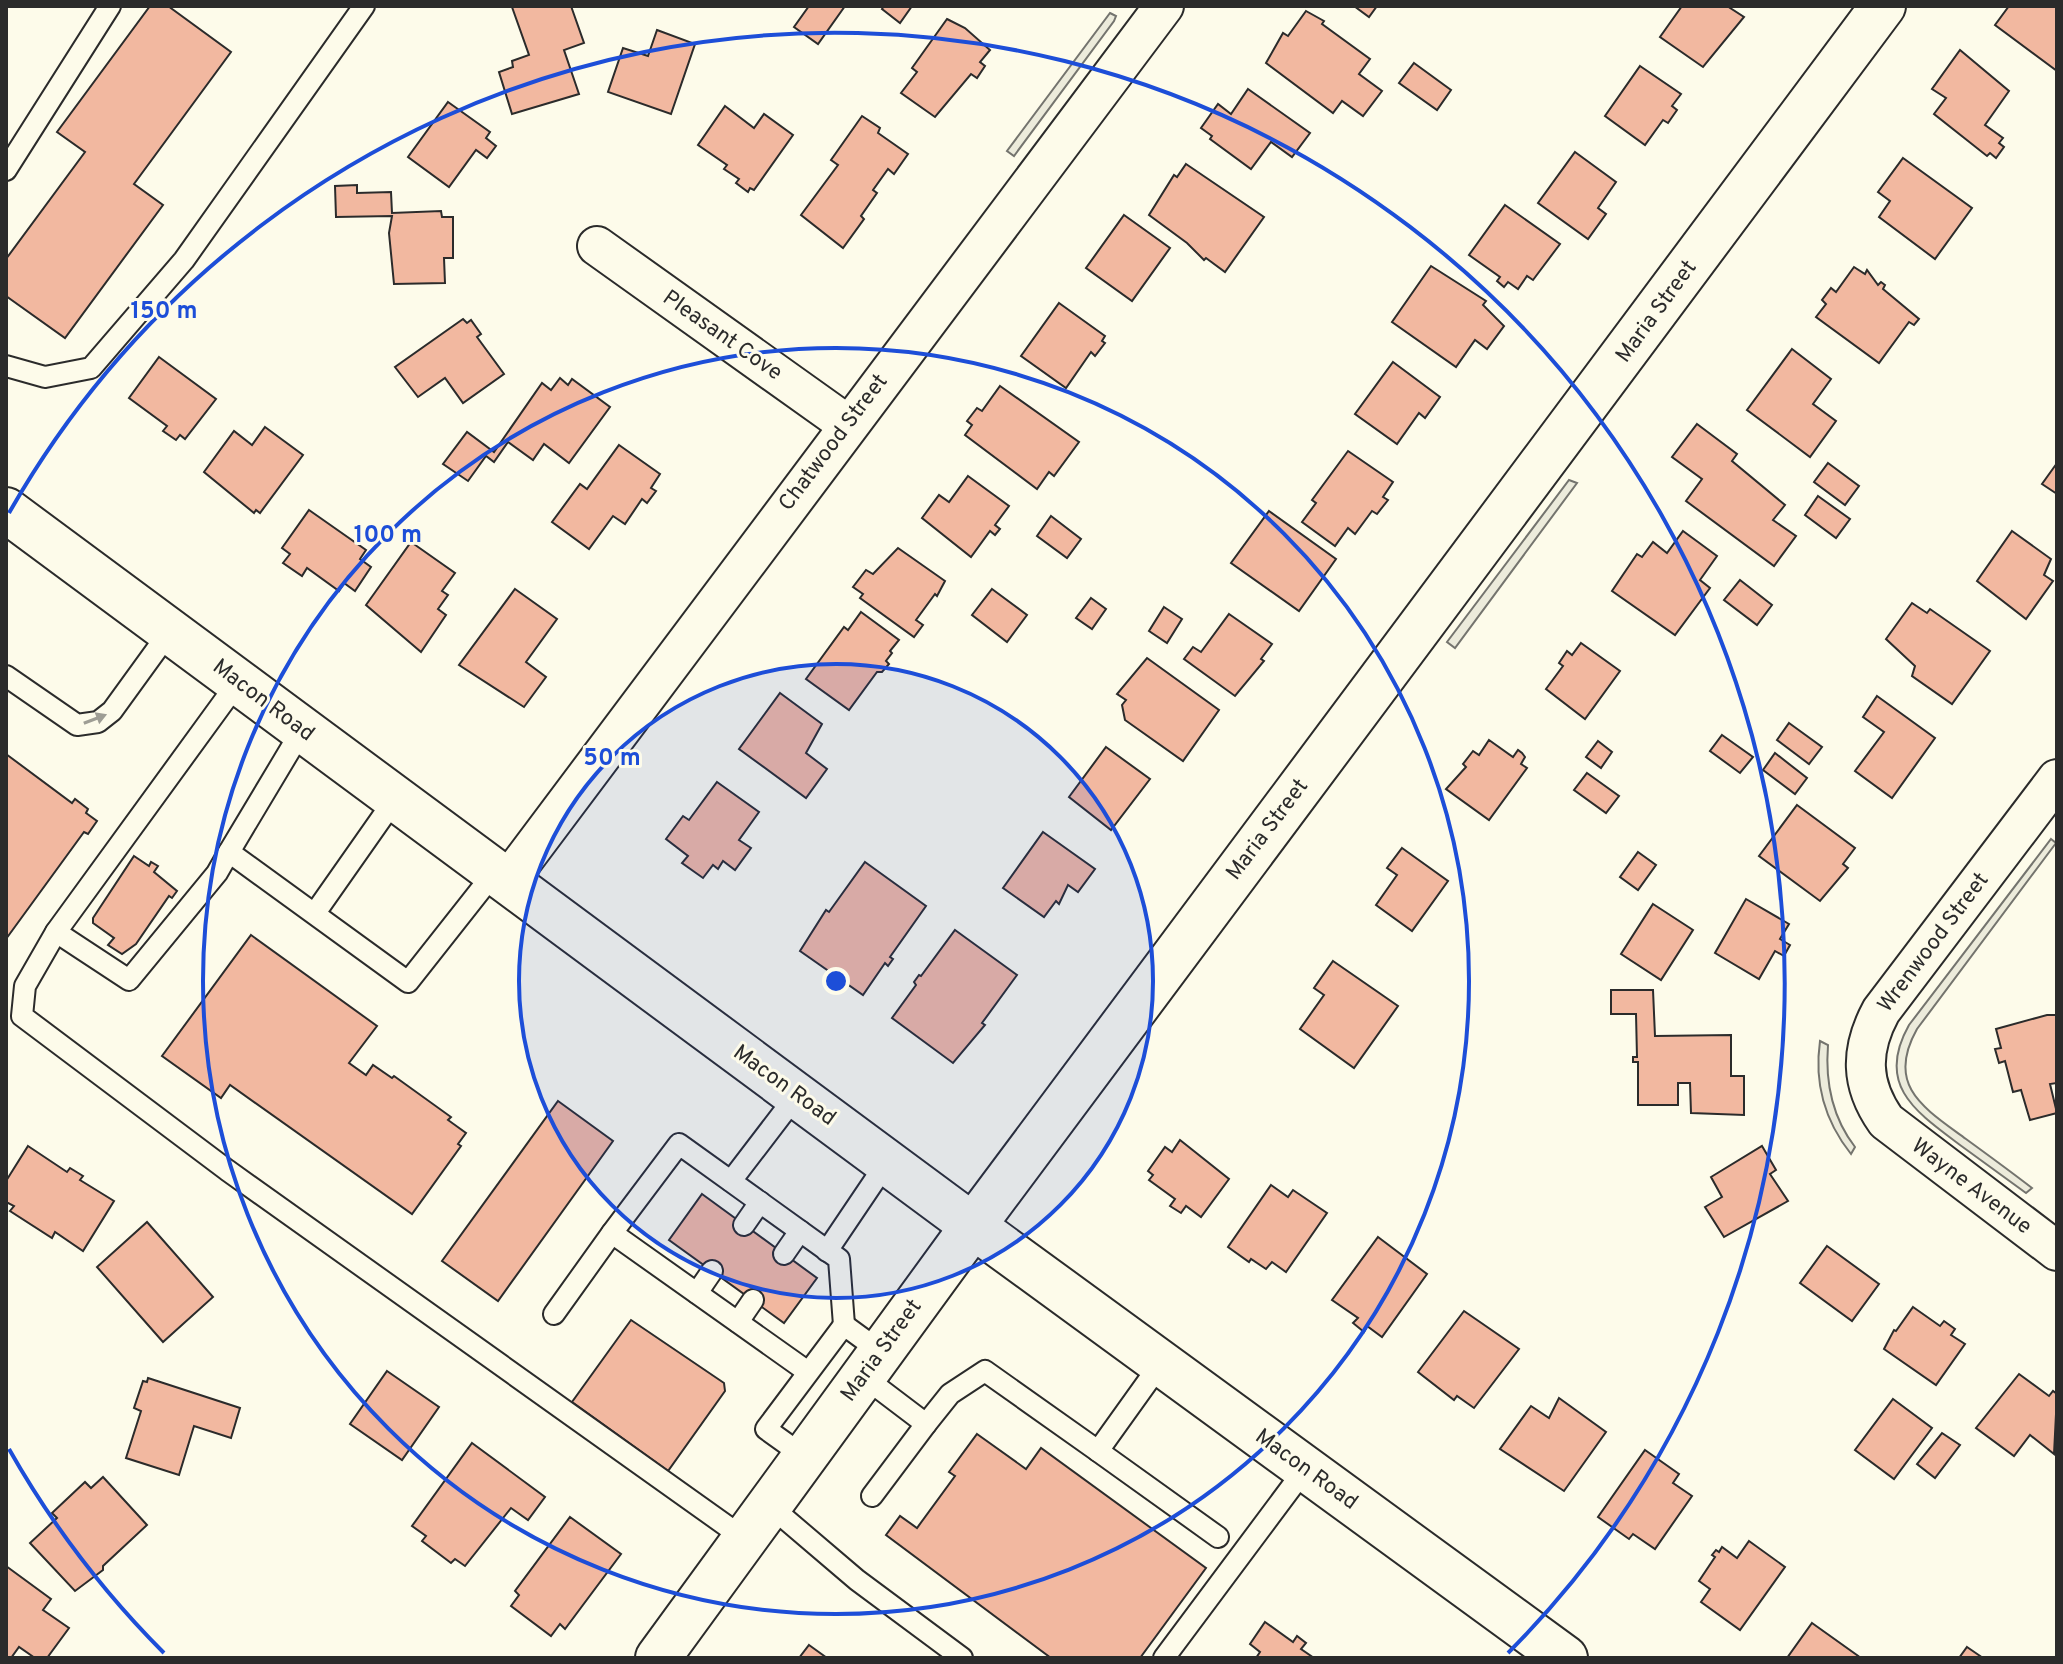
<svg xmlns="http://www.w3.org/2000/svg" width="2063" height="1664" font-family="Overpass,sans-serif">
	<rect width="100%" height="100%" fill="#fdfbea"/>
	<g fill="#ecebdb" stroke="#74746e" stroke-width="2">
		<polygon points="1110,13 1116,16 1114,21 1014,156 1007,151"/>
		<polygon points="1569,480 1577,483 1455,648 1447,642"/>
		<path d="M2051,839L2056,843L1917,1029C1885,1086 1924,1108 1966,1139C1988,1155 2010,1171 2032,1188L2026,1193C2004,1177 1982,1161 1960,1145C1916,1112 1875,1085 1909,1025Z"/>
		<path d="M1820,1041L1828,1045C1825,1083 1832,1117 1855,1147L1851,1154C1824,1120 1814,1083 1820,1041Z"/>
	</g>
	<g fill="#f2b8a0" stroke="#2b2b2b" stroke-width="2">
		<polygon points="150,6 168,6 231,52 134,184 163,205 65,338 6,296 6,259 85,152 57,132"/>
		<polygon points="571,6 584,43 564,50 579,94 512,114 499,72 513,67 512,61 529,55 512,7"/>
		<polygon points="809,6 845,6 818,44 794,27"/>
		<polygon points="884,6 883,6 912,6 900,23 882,9"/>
		<polygon points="1354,6 1377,6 1369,17"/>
		<polygon points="1682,6 1727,6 1744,17 1703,67 1660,37"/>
		<polygon points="2009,6 2057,6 2057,71 1995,25"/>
		<polygon points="1306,11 1324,21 1322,24 1370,59 1359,74 1382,91 1363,116 1342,101 1333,113 1266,63 1283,33 1288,36"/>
		<polygon points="947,19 965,28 990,50 980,62 985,66 977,78 971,74 935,117 901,93 917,72 912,68"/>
		<polygon points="657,30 695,44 671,114 608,92 623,48 648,56"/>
		<polygon points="1960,50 2009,91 1985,125 2003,138 1999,143 2004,147 1996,158 1990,153 1987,156 1934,114 1946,98 1932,89"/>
		<polygon points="1414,63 1451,90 1437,110 1399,83"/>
		<polygon points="1640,66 1681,94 1672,106 1677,110 1668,123 1663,120 1645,145 1605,116"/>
		<polygon points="1248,89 1310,133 1292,157 1271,142 1251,169 1210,139 1212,136 1201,128 1218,104 1231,114"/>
		<polygon points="448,102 490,132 486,138 496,146 487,158 476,150 449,187 408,157"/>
		<polygon points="725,106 754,128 764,114 793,135 754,190 750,188 748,192 736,183 739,179 724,169 727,165 698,145"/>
		<polygon points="862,116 880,128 878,133 908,154 894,174 888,169 873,190 877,193 861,216 864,219 843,248 801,215 838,165 831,160"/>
		<polygon points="1575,152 1616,182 1598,208 1606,214 1588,239 1538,203"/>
		<polygon points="1903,158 1972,208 1935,259 1879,217 1890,201 1878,192"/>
		<polygon points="1186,164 1264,217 1225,272 1206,258 1204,260 1187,243 1149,215 1174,175 1177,177"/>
		<polygon points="357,185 357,193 391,192 392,213 441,211 442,217 453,217 453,258 444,258 445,283 394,284 389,233 392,216 336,217 335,186"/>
		<polygon points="1505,205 1560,244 1533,280 1527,276 1518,289 1508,282 1504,287 1497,281 1500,277 1469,255"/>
		<polygon points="1124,215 1170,248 1132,301 1086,268"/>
		<polygon points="1431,266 1486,301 1483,305 1504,326 1487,349 1475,340 1456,367 1392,322"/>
		<polygon points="1854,267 1865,274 1867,270 1878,285 1881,282 1885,285 1883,289 1919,319 1914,325 1909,322 1879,363 1816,317 1826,304 1822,300 1831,288 1836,292"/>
		<polygon points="1059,303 1105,336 1102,341 1105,343 1095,356 1091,352 1066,388 1021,356"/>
		<polygon points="463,319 467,323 471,320 481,334 477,337 504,374 463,403 445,378 418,397 395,367"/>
		<polygon points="1792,349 1831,379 1813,404 1836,421 1810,457 1747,410"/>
		<polygon points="159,357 216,399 185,439 180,435 176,440 163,431 167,426 129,398"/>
		<polygon points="1393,362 1440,397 1425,418 1419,413 1397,444 1355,414"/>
		<polygon points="560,378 568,385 572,379 610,407 569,463 544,444 533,460 508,442 494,462 486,456 468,481 443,464 467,432 494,452 542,383 551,390"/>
		<polygon points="1000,386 1079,442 1054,476 1049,472 1037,489 965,435 972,425 967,421 977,408 982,411"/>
		<polygon points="1697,424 1737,454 1732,461 1785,505 1773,520 1796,536 1774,566 1686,501 1702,479 1672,457"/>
		<polygon points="265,427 303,455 260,513 256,510 254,513 204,472 234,431 252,445"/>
		<polygon points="619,445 660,474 651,488 656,491 647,503 642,499 625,524 613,516 589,549 552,522 580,484 587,489"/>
		<polygon points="1348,451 1393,482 1383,497 1388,500 1377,514 1372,511 1355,534 1348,528 1335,546 1302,522 1316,503 1312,500"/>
		<polygon points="1828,463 1859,486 1845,505 1814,482"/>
		<polygon points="2057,463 2057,494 2042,484"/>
		<polygon points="968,476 1009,506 995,525 1000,529 995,535 990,531 971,557 922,518 939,495 949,502"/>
		<polygon points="1818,496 1850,519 1836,538 1805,515"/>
		<polygon points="309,510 366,550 360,559 371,567 355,591 344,583 339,591 307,568 302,576 283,563 290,554 282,548"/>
		<polygon points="1269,511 1336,559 1299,611 1231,563"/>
		<polygon points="1051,516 1081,539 1067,558 1037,536"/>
		<polygon points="1683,531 1717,556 1700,580 1710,588 1675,635 1612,591 1637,554 1642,557 1653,542 1667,553"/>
		<polygon points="2012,531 2051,559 2044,575 2053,581 2026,619 1977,581"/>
		<polygon points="411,542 455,573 442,591 448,595 438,609 446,615 421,652 366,605"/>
		<polygon points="898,548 945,581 937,596 935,594 916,620 923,625 914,637 860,598 863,594 853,587 866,570 873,574"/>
		<polygon points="1740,580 1772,605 1757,625 1724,600"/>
		<polygon points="515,589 557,619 526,662 546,677 524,707 459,665"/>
		<polygon points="992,589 1027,615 1007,642 972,615"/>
		<polygon points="1091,598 1106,609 1092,629 1076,618"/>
		<polygon points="1912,603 1927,613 1930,609 1990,651 1952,704 1912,676 1915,666 1886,639"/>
		<polygon points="1164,607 1182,619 1167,643 1149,631"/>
		<polygon points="861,612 899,640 890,651 892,653 886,661 889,664 882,672 877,672 849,710 806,679 844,627 848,630"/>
		<polygon points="1229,614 1272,644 1261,659 1264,661 1235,696 1184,659 1193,647 1201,652"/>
		<polygon points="1581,643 1620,671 1585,719 1546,689 1563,666 1559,663 1567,651 1572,655"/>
		<polygon points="1147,658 1219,710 1183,761 1125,720 1122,705 1126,700 1117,694"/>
		<polygon points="780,693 822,724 806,753 827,769 806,798 739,749"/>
		<polygon points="1877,696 1935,738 1892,798 1855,771 1884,732 1863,717"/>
		<polygon points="1789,723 1822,747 1809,764 1777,740"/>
		<polygon points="1722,735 1753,757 1740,773 1710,751"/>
		<polygon points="1489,740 1513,757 1518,750 1522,753 1525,757 1521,764 1527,768 1489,820 1446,789 1466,767 1463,764 1473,751 1479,755"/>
		<polygon points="1598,741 1612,752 1601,768 1586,757"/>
		<polygon points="1106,747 1150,779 1111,830 1069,797"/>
		<polygon points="1775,753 1807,778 1795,794 1763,770"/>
		<polygon points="6,754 72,803 75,799 88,809 86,813 97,821 88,834 84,832 6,939"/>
		<polygon points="1587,773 1619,796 1606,813 1574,790"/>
		<polygon points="717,782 759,812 739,840 751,848 735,870 723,861 718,869 713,865 703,878 682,863 688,856 666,839 683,816 689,820"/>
		<polygon points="1797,805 1855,848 1843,864 1848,868 1820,901 1759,856"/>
		<polygon points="1043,832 1095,869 1078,892 1068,885 1059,904 1056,901 1044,917 1003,888"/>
		<polygon points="1402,848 1448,881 1412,931 1376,905 1397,875 1387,868"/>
		<polygon points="1638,852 1656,865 1638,890 1620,877"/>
		<polygon points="134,856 149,866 151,862 158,866 154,872 177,891 172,898 169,896 136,944 122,954 108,945 114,938 93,923 93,918"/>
		<polygon points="865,862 926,906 890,957 893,959 888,966 885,963 863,995 800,951 826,910 829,912"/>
		<polygon points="1746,899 1789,924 1780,939 1790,945 1784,956 1775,951 1759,979 1715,953"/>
		<polygon points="1653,904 1693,930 1661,980 1621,954"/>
		<polygon points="955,930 1017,975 982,1023 985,1025 953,1063 892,1018 916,985 914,982 919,975 921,976"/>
		<polygon points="251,935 377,1026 349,1063 366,1075 373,1065 392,1078 394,1076 451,1117 448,1120 466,1133 458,1144 461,1146 412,1214 230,1085 221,1098 162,1056"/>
		<polygon points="1333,961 1398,1006 1354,1068 1300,1029 1324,995 1314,988"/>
		<polygon points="1611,990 1653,990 1655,1036 1731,1035 1731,1076 1744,1076 1744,1115 1691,1113 1690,1083 1678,1083 1678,1105 1638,1105 1638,1062 1633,1062 1633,1057 1637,1057 1636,1014 1611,1014"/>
		<polygon points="2047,1015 2057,1015 2057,1083 2050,1084 2057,1113 2030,1120 2021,1090 2013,1092 2005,1061 1999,1063 1995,1049 2001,1048 1996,1029"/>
		<polygon points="558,1101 613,1141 498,1301 442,1261"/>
		<polygon points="1180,1140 1229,1179 1201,1217 1186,1206 1181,1213 1170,1206 1175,1199 1149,1180 1153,1175 1148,1171 1165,1147 1172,1152"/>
		<polygon points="28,1146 67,1172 70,1168 83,1176 80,1180 114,1201 83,1251 55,1232 52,1238 10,1211 14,1206 6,1202 6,1181"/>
		<polygon points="1762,1146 1776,1170 1770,1174 1788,1201 1724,1237 1705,1207 1722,1197 1711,1177"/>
		<polygon points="1271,1185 1288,1197 1293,1190 1327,1213 1286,1272 1272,1262 1266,1269 1251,1259 1249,1262 1228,1247"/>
		<polygon points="702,1194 817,1278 784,1323 669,1240"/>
		<polygon points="147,1222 213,1297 163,1342 97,1267"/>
		<polygon points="1378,1237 1427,1274 1382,1337 1367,1326 1364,1332 1353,1323 1358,1318 1332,1300"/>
		<polygon points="1827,1246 1879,1284 1852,1321 1800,1283"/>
		<polygon points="1913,1307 1940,1326 1944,1321 1955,1329 1951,1335 1965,1344 1936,1385 1884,1349 1894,1330 1896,1331"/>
		<polygon points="1464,1311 1519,1349 1474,1408 1457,1396 1454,1400 1418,1372"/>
		<polygon points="631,1320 724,1383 725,1391 668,1471 572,1402"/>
		<polygon points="387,1371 439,1407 402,1460 350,1424"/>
		<polygon points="2019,1374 2049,1396 2053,1391 2057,1394 2054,1454 2030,1435 2014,1456 1976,1428"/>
		<polygon points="148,1378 240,1408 231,1438 194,1426 179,1475 126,1458 141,1411 134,1408 143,1381 147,1382"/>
		<polygon points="1559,1398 1606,1432 1564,1491 1500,1449 1531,1406 1549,1418"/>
		<polygon points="1893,1399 1932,1428 1894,1479 1855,1450"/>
		<polygon points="1942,1433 1960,1445 1935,1478 1917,1464"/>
		<polygon points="977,1434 1026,1469 1041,1448 1206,1568 1140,1658 1051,1658 886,1535 900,1516 917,1528 955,1476 949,1472"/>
		<polygon points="472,1443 545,1497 528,1520 511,1508 465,1566 455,1559 451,1563 422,1541 426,1536 412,1526"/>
		<polygon points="1645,1450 1679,1474 1673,1483 1692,1496 1655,1549 1633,1534 1629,1539 1598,1517"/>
		<polygon points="103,1477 147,1525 103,1566 103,1570 75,1591 30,1543 57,1518 52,1513 85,1482 91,1488"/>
		<polygon points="570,1517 621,1554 565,1629 560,1624 551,1636 511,1606 519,1595 515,1591"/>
		<polygon points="1749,1541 1785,1567 1740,1630 1701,1602 1710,1589 1699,1581 1715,1557 1712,1555 1716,1550 1719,1552 1722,1547 1737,1558"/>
		<polygon points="6,1566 51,1599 43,1610 69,1628 47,1658 35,1658 19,1647 11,1658 6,1658"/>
		<polygon points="1265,1622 1293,1642 1297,1636 1306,1643 1301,1649 1314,1658 1256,1658 1260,1652 1250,1644"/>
		<polygon points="1812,1623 1861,1658 1787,1658"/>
		<polygon points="809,1645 827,1658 799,1658"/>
		<polygon points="1967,1647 1983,1658 1959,1658"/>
	</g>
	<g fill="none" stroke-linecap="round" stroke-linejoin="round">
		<g stroke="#2b2b2b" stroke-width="24">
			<g id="service">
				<polyline points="6,170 110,6"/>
				<polyline points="6,366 45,377 91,368 184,260 364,6"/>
				<polyline points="6,676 77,725 98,722 112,711 170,631"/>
				<polyline points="302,730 229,852 408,982 494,873"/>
				<polyline points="229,852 217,873 129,980 56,932 238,682"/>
				<polyline points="315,913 395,799"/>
				<polyline points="56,932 25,986 22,1016 227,1170 745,1539"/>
				<polyline points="731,1181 796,1096"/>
				<polyline points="744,1225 760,1202"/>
				<polyline points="827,1251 887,1162"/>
				<polyline points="784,1254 800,1231"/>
				<polyline points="697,1293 712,1271"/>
				<polyline points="554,1314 612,1233"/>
				<polyline points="738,1322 753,1300"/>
				<polyline points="1161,1363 1098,1451 1218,1537"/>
				<polyline points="808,1372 612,1233 679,1144 839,1259 844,1325"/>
				<polyline points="864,1377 926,1424 872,1496"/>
				<polyline points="926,1424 950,1394 985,1371 1098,1451"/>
				<polyline points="805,1457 766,1429 844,1325 881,1352"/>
				<polyline points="769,1505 857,1580 962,1658"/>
				<polyline points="1164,1658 1305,1469"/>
			</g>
		</g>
		<g stroke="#2b2b2b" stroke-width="42">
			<g id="minor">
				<polyline points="597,246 848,425"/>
				<path d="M2057,779L1881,1011C1860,1050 1860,1084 1886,1121L2057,1251"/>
				<polyline points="507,882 1164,6"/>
			</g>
		</g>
		<g stroke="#2b2b2b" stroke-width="48">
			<polyline id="tertiary" points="658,1658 973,1226 1883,6"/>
		</g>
		<g stroke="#2b2b2b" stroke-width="48">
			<polyline id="secondary" points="6,510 973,1226 1565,1658"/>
		</g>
		<use href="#service" stroke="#fdfbea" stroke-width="20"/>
		<use href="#minor" stroke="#fdfbea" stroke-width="38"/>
		<use href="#tertiary" stroke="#fdfbea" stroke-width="44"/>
		<use href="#secondary" stroke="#fdfbea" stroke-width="44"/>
	</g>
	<defs><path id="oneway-solid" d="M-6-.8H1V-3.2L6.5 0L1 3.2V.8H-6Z" transform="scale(2)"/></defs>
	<use fill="#9e9d94" href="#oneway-solid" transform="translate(95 719) rotate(-21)"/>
	<circle cx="836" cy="981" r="317" fill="#1d4ed8" fill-opacity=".12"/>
	<g fill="none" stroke="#1d4ed8" stroke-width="4">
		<circle cx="836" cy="981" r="317"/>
		<circle cx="836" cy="981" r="633"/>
		<path d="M164 1653A950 950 0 0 1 9 1449M9 513A950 950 0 1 1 1508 1653"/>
	</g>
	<g text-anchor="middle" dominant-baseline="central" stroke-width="6" stroke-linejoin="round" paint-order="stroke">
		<g font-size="22" fill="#2b2b2b" stroke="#fdfbea">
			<text transform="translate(1657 312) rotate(-54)">Maria Street</text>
			<text transform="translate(722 336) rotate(35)">Pleasant Cove</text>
			<text transform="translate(834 443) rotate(-53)">Chatwood Street</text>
			<text transform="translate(263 701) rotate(37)">Macon Road</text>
			<text transform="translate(1268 830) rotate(-53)">Maria Street</text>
			<text transform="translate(1934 943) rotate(-53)">Wrenwood Street</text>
			<text transform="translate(784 1086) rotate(36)">Macon Road</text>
			<text transform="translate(1971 1187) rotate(37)">Wayne Avenue</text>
			<text transform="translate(882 1351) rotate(-54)">Maria Street</text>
			<text transform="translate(1306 1470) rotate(36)">Macon Road</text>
		</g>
	</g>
	<circle cx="836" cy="981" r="12" fill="#1d4ed8" stroke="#fdfbea" stroke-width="4"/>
	<g font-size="24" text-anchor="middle" font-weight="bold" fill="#1d4ed8" stroke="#fdfbea" stroke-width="6" stroke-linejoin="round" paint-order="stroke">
		<text x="164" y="318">150 m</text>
		<text x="388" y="542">100 m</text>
		<text x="612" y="765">50 m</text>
	</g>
	<rect width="2063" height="1664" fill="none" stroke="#2b2b2b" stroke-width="16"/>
</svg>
